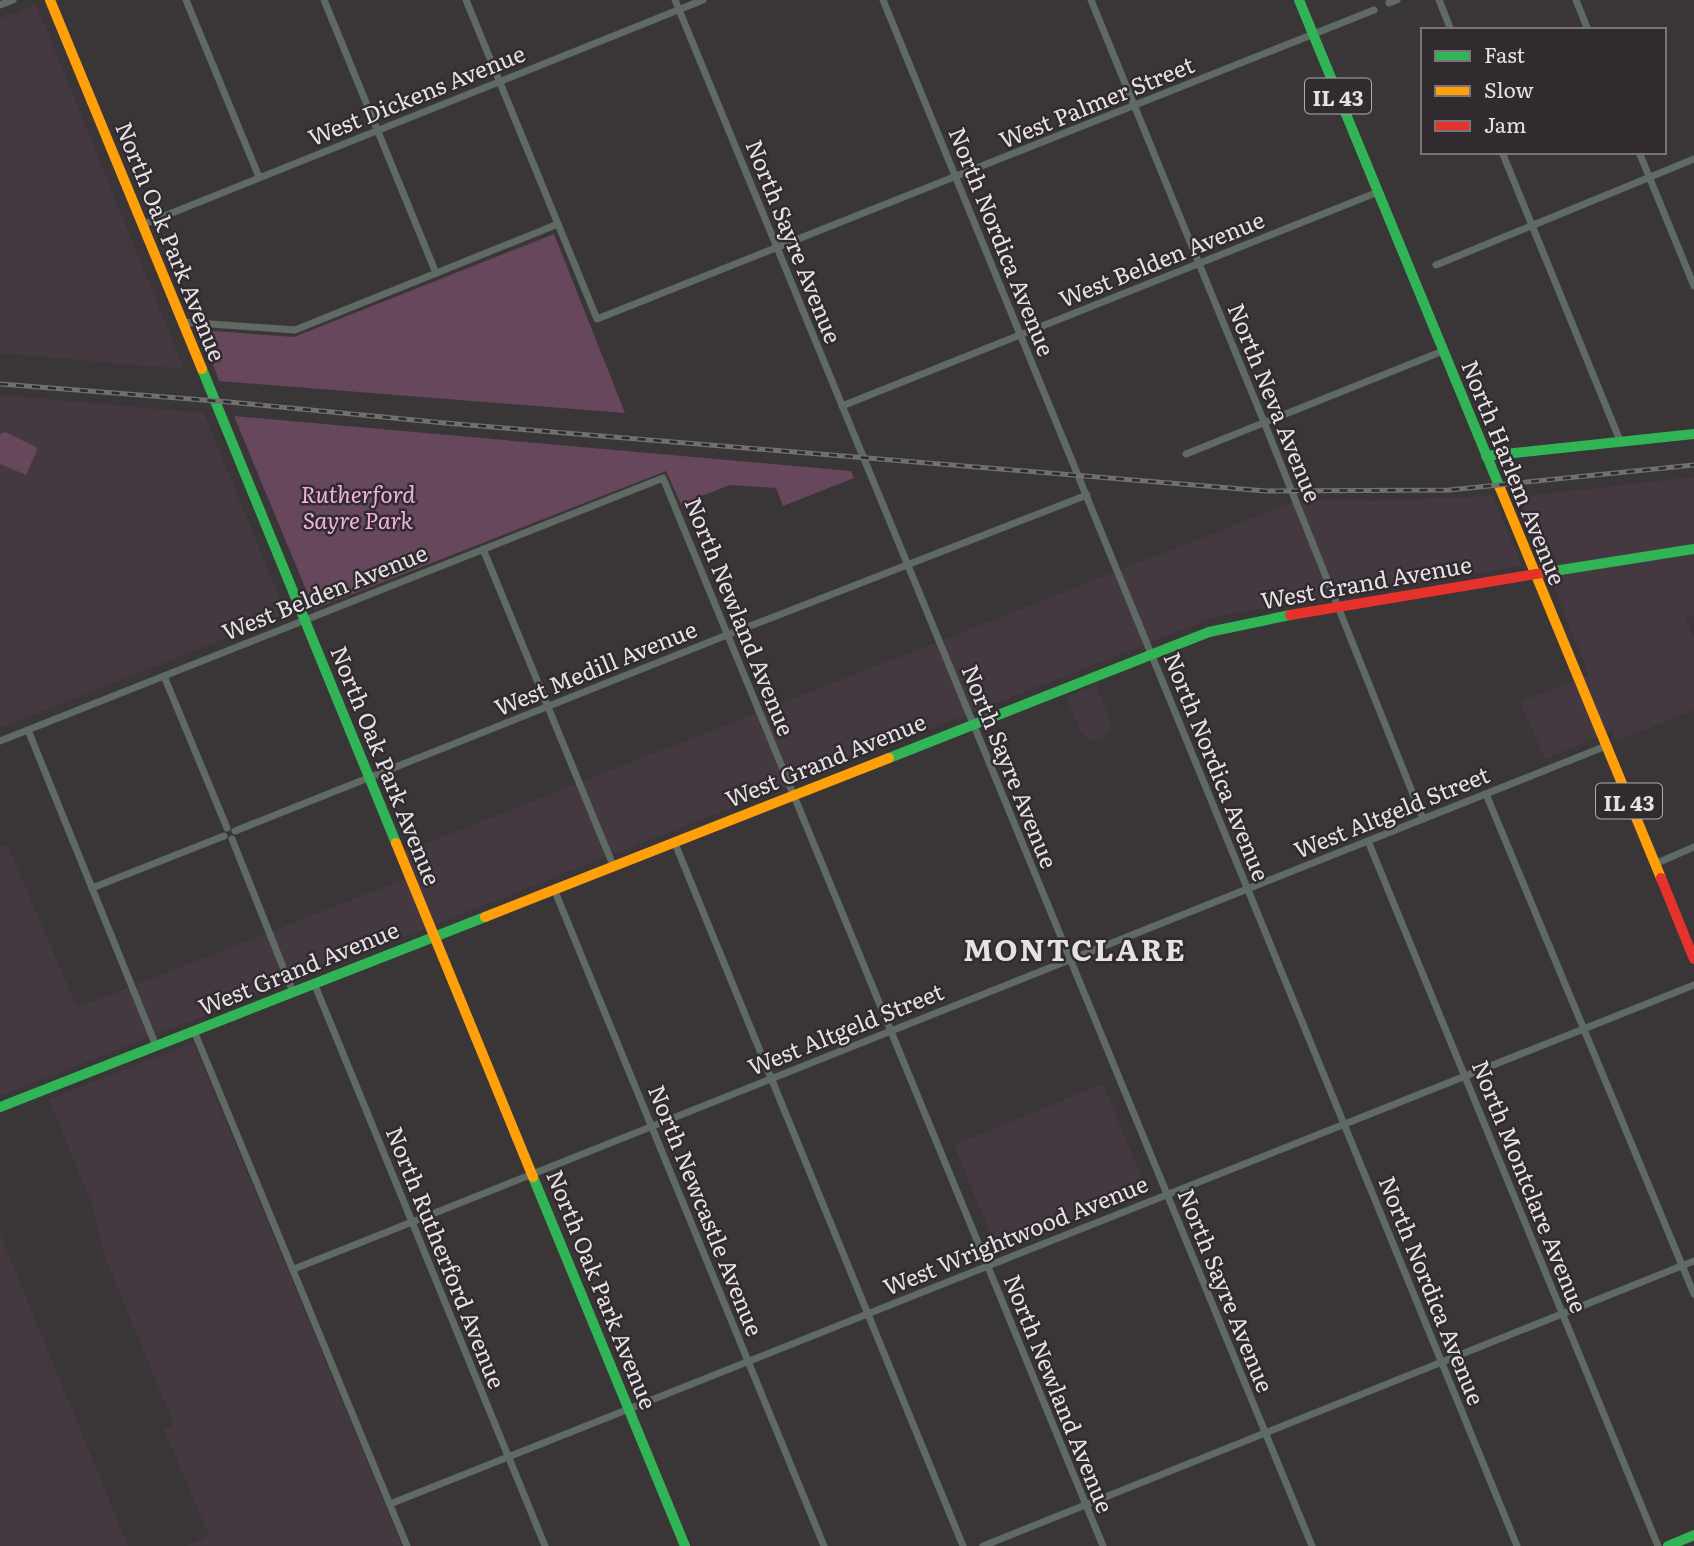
<svg xmlns="http://www.w3.org/2000/svg" width="1694" height="1546" font-family="Literata,serif">
	<rect width="100%" height="100%" fill="#3a3638"/>
	<g fill="#443940">
		<polygon points="36,4 184,369 0,353 0,19"/>
		<polygon points="0,395 204,413 286,614 0,728"/>
		<polygon points="1694,477 1694,615 1685,617 1694,638 1694,710 1616,741 1612,731 1545,759 1520,702 1589,675 1518,497"/>
		<polygon points="1493,496 1522,566 1217,616 0,1096 0,848 7,845 77,1008 405,879 396,855 1298,500 1374,501"/>
		<polygon points="1096,686 1110,721 1111,728 1107,735 1100,740 1092,741 1081,733 1067,697"/>
		<polygon points="193,1043 196,1050 402,1546 187,1546 209,1536 164,1429 174,1424 104,1255 91,1202 49,1099"/>
		<polygon points="1103,1084 1147,1191 998,1252 954,1145"/>
		<polygon points="0,1234 128,1546 0,1546"/>
	</g>
	<g fill="#66475b">
		<polygon points="554,234 625,413 219,381 201,330 294,337"/>
		<polygon points="234,416 851,471 854,478 783,506 776,488 730,485 681,504 666,471 314,609"/>
		<polygon points="5,432 36,447 37,450 26,475 0,464 0,434"/>
	</g>
	<g fill="none" stroke-linecap="round" stroke-linejoin="round">
		<g stroke="#5f6a64" stroke-width="7">
			<polyline points="186,0 259,177"/>
			<polyline points="324,0 436,273"/>
			<polyline points="466,0 597,319 1374,10"/>
			<polyline points="675,0 1312,1546"/>
			<polyline points="883,0 1517,1546"/>
			<polyline points="1091,0 1264,422 1423,819"/>
			<polyline points="1439,0 1451,30"/>
			<polyline points="1576,0 1588,30"/>
			<polyline points="1389,3 1397,0"/>
			<polyline points="0,5 13,0"/>
			<polyline points="1502,152 1621,443"/>
			<polyline points="1639,152 1694,286"/>
			<polyline points="142,225 703,0"/>
			<polyline points="1436,265 1694,159"/>
			<polyline points="182,322 295,330 558,224"/>
			<polyline points="842,406 1378,192"/>
			<polyline points="1186,454 1443,351"/>
			<polyline points="483,549 613,865"/>
			<polyline points="164,676 227,828"/>
			<polyline points="28,730 156,1046"/>
			<polyline points="0,741 663,478 1103,1546"/>
			<polyline points="1486,794 1694,1294"/>
			<polyline points="235,831 727,635 1087,495"/>
			<polyline points="232,839 293,992"/>
			<polyline points="674,841 963,1546"/>
			<polyline points="1368,841 1658,1546"/>
			<polyline points="1655,864 1694,847"/>
			<polyline points="92,888 224,836"/>
			<polyline points="554,889 824,1546"/>
			<polyline points="314,983 545,1546"/>
			<polyline points="194,1031 407,1546"/>
			<polyline points="294,1269 1606,746"/>
			<polyline points="390,1504 1694,985"/>
			<polyline points="983,1546 1694,1261"/>
		</g>
		<g stroke="#30b455" stroke-width="10">
			<polyline points="1299,0 1500,488"/>
			<polyline points="202,369 396,843"/>
			<polyline points="1486,456 1694,434"/>
			<polyline points="1554,571 1694,549"/>
			<polyline points="889,758 1209,632 1290,615"/>
			<polyline points="0,1107 485,917"/>
			<polyline points="533,1177 685,1546"/>
			<polyline points="1668,1546 1694,1535"/>
		</g>
		<g stroke="#ff9f0a" stroke-width="10">
			<polyline points="50,0 202,369"/>
			<polyline points="1500,488 1661,878"/>
			<polyline points="396,843 533,1177"/>
			<polyline points="485,917 889,758"/>
		</g>
		<g stroke="#e5322d" stroke-width="10">
			<polyline points="1290,615 1554,571"/>
			<polyline points="1661,878 1694,959"/>
		</g>
		<g stroke="#6d7270" stroke-width="5">
			<polyline id="rail" points="0,384 229,402 445,423 1266,491 1449,490 1694,465"/>
		</g>
		<use href="#rail" stroke="#312b2f" stroke-width="2.5" stroke-dasharray="8" stroke-linecap="butt"/>
	</g>
	<g text-anchor="middle" dominant-baseline="central" stroke-width="5" stroke-linejoin="round" paint-order="stroke">
		<g fill="#312b2f" stroke="#afaaae" stroke-width="2">
			<rect x="1305" y="78.5" width="66" height="35" rx="5"/>
			<rect x="1596" y="783.5" width="66" height="35" rx="5"/>
		</g>
		<g font-size="21" font-weight="bold" fill="#e5e1e4">
			<text x="1338" y="96">IL 43</text>
			<text x="1629" y="801">IL 43</text>
		</g>
		<g font-size="23" fill="#e5e1e4" stroke="#312b2f">
			<text transform="translate(416 94) rotate(-22)">West Dickens Avenue</text>
			<text transform="translate(1096 101) rotate(-22)">West Palmer Street</text>
			<text transform="translate(172 241) rotate(68)">North Oak Park Avenue</text>
			<text transform="translate(795 241) rotate(68)">North Sayre Avenue</text>
			<text transform="translate(1003 241) rotate(68)">North Nordica Avenue</text>
			<text transform="translate(1161 258) rotate(-22)">West Belden Avenue</text>
			<text transform="translate(1276 402) rotate(68)">North Neva Avenue</text>
			<text transform="translate(1515 472) rotate(68)">North Harlem Avenue</text>
			<text transform="translate(1366 581) rotate(-10)">West Grand Avenue</text>
			<text transform="translate(324 591) rotate(-22)">West Belden Avenue</text>
			<text transform="translate(741 616) rotate(68)">North Newland Avenue</text>
			<text transform="translate(595 667) rotate(-22)">West Medill Avenue</text>
			<text transform="translate(825 759) rotate(-22)">West Grand Avenue</text>
			<text transform="translate(387 765) rotate(68)">North Oak Park Avenue</text>
			<text transform="translate(1011 766) rotate(68)">North Sayre Avenue</text>
			<text transform="translate(1218 766) rotate(68)">North Nordica Avenue</text>
			<text transform="translate(1391 811) rotate(-22)">West Altgeld Street</text>
			<text transform="translate(298 967) rotate(-22)">West Grand Avenue</text>
			<text transform="translate(845 1028) rotate(-22)">West Altgeld Street</text>
			<text transform="translate(1531 1186) rotate(68)">North Montclare Avenue</text>
			<text transform="translate(707 1210) rotate(68)">North Newcastle Avenue</text>
			<text transform="translate(1015 1234) rotate(-22)">West Wrightwood Avenue</text>
			<text transform="translate(447 1257) rotate(68)">North Rutherford Avenue</text>
			<text transform="translate(603 1289) rotate(68)">North Oak Park Avenue</text>
			<text transform="translate(1227 1290) rotate(68)">North Sayre Avenue</text>
			<text transform="translate(1433 1290) rotate(68)">North Nordica Avenue</text>
			<text transform="translate(1060 1393) rotate(68)">North Newland Avenue</text>
		</g>
		<g font-size="23" font-style="italic" fill="#f3b1de" stroke="#312b2f">
			<text x="358" y="493">Rutherford<tspan x="358" dy="26">Sayre Park</tspan></text>
		</g>
		<g font-size="30" font-weight="bold" letter-spacing="2" fill="#e5e1e4" stroke="#312b2f">
			<text x="1075" y="948">MONTCLARE</text>
		</g>
	</g>
	<rect x="1421" y="28" width="245" height="126" fill="#312b2f" stroke="#797477" stroke-width="2"/>
	<rect x="1435" y="51" width="35" height="10" fill="#30b455" stroke="#797477" stroke-width="2"/>
	<text x="1484" y="63" font-size="21" fill="#e5e1e4">Fast</text>
	<rect x="1435" y="86" width="35" height="10" fill="#ff9f0a" stroke="#797477" stroke-width="2"/>
	<text x="1484" y="98" font-size="21" fill="#e5e1e4">Slow</text>
	<rect x="1435" y="121" width="35" height="10" fill="#e5322d" stroke="#797477" stroke-width="2"/>
	<text x="1484" y="133" font-size="21" fill="#e5e1e4">Jam</text>
</svg>
